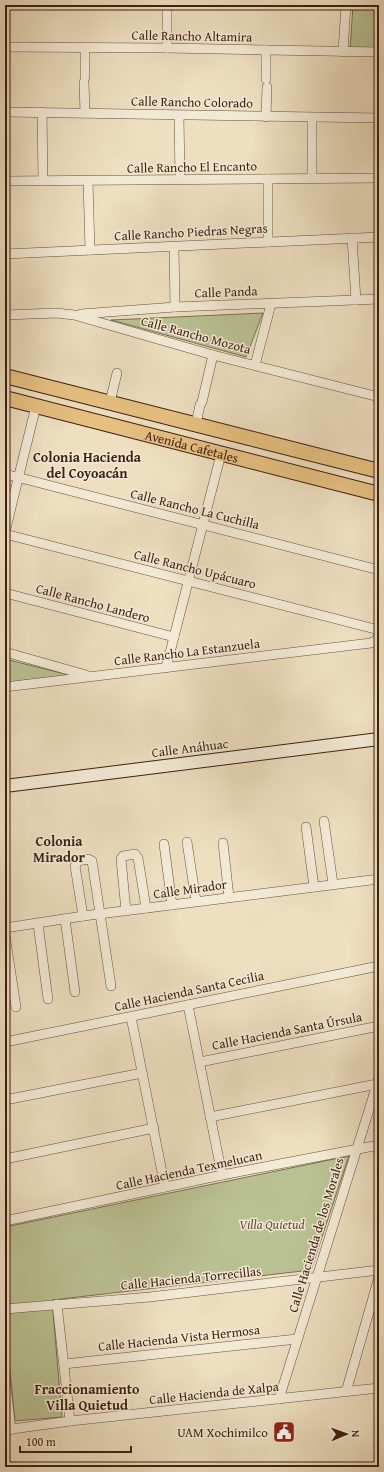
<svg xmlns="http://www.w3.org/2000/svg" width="384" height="1472" font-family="'Gentium Book Plus',serif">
	<rect width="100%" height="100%" fill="#eddfc0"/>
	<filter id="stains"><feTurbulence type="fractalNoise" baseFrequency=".005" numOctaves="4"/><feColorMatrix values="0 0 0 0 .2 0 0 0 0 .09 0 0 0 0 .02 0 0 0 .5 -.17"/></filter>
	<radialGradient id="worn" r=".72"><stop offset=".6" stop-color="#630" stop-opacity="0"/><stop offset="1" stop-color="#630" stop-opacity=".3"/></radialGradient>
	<g fill="#b9c192" stroke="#7c6f51">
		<polygon points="353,5 379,5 379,50 350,50"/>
		<polygon points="263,313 246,357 111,320"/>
		<polygon points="5,659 69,675 5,683"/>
		<polygon points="349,1156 311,1270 52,1300 62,1417 15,1421 5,1320 5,1227"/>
		<polygon points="216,1463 276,1467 216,1467"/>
	</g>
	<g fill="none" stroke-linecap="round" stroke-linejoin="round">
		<g stroke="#6a4e3c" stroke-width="10">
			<g id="street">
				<polyline points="5,47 167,48 379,52"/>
				<polyline points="167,48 167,5"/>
				<polyline points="343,52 346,5"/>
				<polyline points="85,77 85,48"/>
				<polyline points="266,79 266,50"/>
				<polyline points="84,82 85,113"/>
				<polyline points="5,112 379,118"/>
				<polyline points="42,112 43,181"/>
				<polyline points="179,116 180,179"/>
				<polyline points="266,117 267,87"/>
				<polyline points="312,118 312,179"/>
				<polyline points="5,181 379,178"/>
				<polyline points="88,181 90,250"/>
				<polyline points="352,238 356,300"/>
				<polyline points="268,242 268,179"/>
				<polyline points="174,247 175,307"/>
				<polyline points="5,254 379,237"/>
				<polyline points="81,314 175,307 379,299"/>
				<polyline points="5,315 56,313 74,315 213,355 379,397"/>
				<polyline points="255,365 271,304"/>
				<polyline points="110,402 117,373"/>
				<polyline points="202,402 213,355"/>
				<polyline points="196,424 200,405"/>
				<polyline points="5,474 379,570"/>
				<polyline points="5,532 36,406"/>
				<polyline points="5,534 379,630"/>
				<polyline points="5,593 174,637"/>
				<polyline points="5,652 86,675"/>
				<polyline points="166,668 221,454"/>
				<polyline points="5,687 371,643 376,640 379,635"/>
				<polyline points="324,821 333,884"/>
				<polyline points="306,827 314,887"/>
				<polyline points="187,842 196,901"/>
				<polyline points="223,843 229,897"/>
				<polyline points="164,844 172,905"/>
				<polyline points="126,911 121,859 123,856 135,854 138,858 146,908"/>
				<polyline points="83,916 75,866 78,861 88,859 92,861 111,986"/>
				<polyline points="65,919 75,992"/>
				<polyline points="38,924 48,999"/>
				<polyline points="5,928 83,916 379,879"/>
				<polyline points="5,935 16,1007"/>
				<polyline points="188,1005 222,1175"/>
				<polyline points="131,1017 165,1187"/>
				<polyline points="5,1042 379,966"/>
				<polyline points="200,1062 379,1026"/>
				<polyline points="5,1100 142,1073"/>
				<polyline points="210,1117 377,1084"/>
				<polyline points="5,1159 154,1128"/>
				<polyline points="5,1221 222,1175 379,1145"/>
				<polyline points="57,1304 70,1421"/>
				<polyline points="5,1309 150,1297 379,1270"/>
				<polyline points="64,1364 297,1339"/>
				<polyline points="5,1378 11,1430"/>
				<polyline points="346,1392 379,1277"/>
				<polyline points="279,1399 379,1078"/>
				<polyline points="5,1430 70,1421 379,1388"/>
			</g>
		</g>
		<g stroke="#3f1d10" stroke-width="14">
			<polyline id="secondary" points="5,786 379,739"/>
		</g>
		<g stroke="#3f1d10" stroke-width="16">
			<g id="primary">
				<polyline points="5,376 379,471"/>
				<path id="s1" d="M5,398L379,494"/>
			</g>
		</g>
		<use href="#street" stroke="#f3ead6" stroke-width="9"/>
		<use href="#secondary" stroke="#f3ead6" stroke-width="12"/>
		<use href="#primary" stroke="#e6c080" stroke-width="14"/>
	</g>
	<defs>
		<g id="civic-square" transform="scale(1.15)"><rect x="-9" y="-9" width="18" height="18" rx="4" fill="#8f2418" stroke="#f3ead6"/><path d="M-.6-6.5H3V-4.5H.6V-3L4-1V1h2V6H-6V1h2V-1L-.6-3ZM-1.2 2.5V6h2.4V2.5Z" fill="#fff"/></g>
	</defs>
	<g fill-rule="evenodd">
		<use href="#civic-square" x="284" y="1432"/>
	</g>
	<g text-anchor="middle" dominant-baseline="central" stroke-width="3" stroke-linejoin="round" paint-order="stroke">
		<g font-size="13" fill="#3f1d10" stroke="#f3ead6">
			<text transform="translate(192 36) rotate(1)">Calle Rancho Altamira</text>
			<text transform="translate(192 102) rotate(1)">Calle Rancho Colorado</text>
			<text transform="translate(192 167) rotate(-1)">Calle Rancho El Encanto</text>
			<text transform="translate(191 232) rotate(-3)">Calle Rancho Piedras Negras</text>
			<text transform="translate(226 292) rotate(-2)">Calle Panda</text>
			<text transform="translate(196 335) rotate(15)">Calle Rancho Mozota</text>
			<text stroke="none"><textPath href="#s1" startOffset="193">Avenida Cafetales</textPath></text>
			<text transform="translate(195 509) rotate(14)">Calle Rancho La Cuchilla</text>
			<text transform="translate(195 569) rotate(14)">Calle Rancho Upácuaro</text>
			<text transform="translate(93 603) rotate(15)">Calle Rancho Landero</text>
			<text transform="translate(187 652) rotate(-7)">Calle Rancho La Estanzuela</text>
			<text transform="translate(190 748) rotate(-7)">Calle Anáhuac</text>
			<text transform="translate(190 889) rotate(-8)">Calle Mirador</text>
			<text transform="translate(189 991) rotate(-12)">Calle Hacienda Santa Cecilia</text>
			<text transform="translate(287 1031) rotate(-11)">Calle Hacienda Santa Úrsula</text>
			<text transform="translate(189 1170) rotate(-12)">Calle Hacienda Texmelucan</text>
			<text transform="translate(316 1235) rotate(-73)">Calle Hacienda de los Morales</text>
			<text transform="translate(191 1278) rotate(-6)">Calle Hacienda Torrecillas</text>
			<text transform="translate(179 1338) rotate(-6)">Calle Hacienda Vista Hermosa</text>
			<text transform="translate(214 1393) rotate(-6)">Calle Hacienda de Xalpa</text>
		</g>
		<g font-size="13" font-style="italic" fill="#644e37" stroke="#f3ead6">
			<text x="272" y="1224">Villa Quietud</text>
		</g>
		<g font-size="13" fill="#3f1d10" stroke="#f3ead6" text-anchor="end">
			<text x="268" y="1432">UAM Xochimilco</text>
		</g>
		<g font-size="14" font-weight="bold" fill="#3f1d10" stroke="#f3ead6">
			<text x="87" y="457">Colonia Hacienda<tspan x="87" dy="16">del Coyoacán</tspan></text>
			<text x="59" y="841">Colonia<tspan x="59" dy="16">Mirador</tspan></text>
			<text x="87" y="1389">Fraccionamiento<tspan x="87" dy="16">Villa Quietud</tspan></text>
		</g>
	</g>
	<rect width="384" height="1472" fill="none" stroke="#eddfc0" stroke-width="20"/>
	<rect x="6" y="6" width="372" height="1460" fill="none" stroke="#3f1d10" stroke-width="2"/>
	<rect x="10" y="10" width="364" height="1452" fill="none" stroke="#3f1d10"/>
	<g transform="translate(346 1434) rotate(88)" stroke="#f3ead6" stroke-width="3" paint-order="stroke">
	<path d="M0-3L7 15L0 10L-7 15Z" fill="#3f1d10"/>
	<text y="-6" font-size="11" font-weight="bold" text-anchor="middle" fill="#3f1d10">N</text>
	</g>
	<path d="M20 1446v6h111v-6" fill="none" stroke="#3f1d10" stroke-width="2"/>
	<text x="26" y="1446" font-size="12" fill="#3f1d10" stroke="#f3ead6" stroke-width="3" paint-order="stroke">100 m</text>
	<rect width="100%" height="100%" filter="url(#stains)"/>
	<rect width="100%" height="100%" fill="url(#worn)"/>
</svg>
